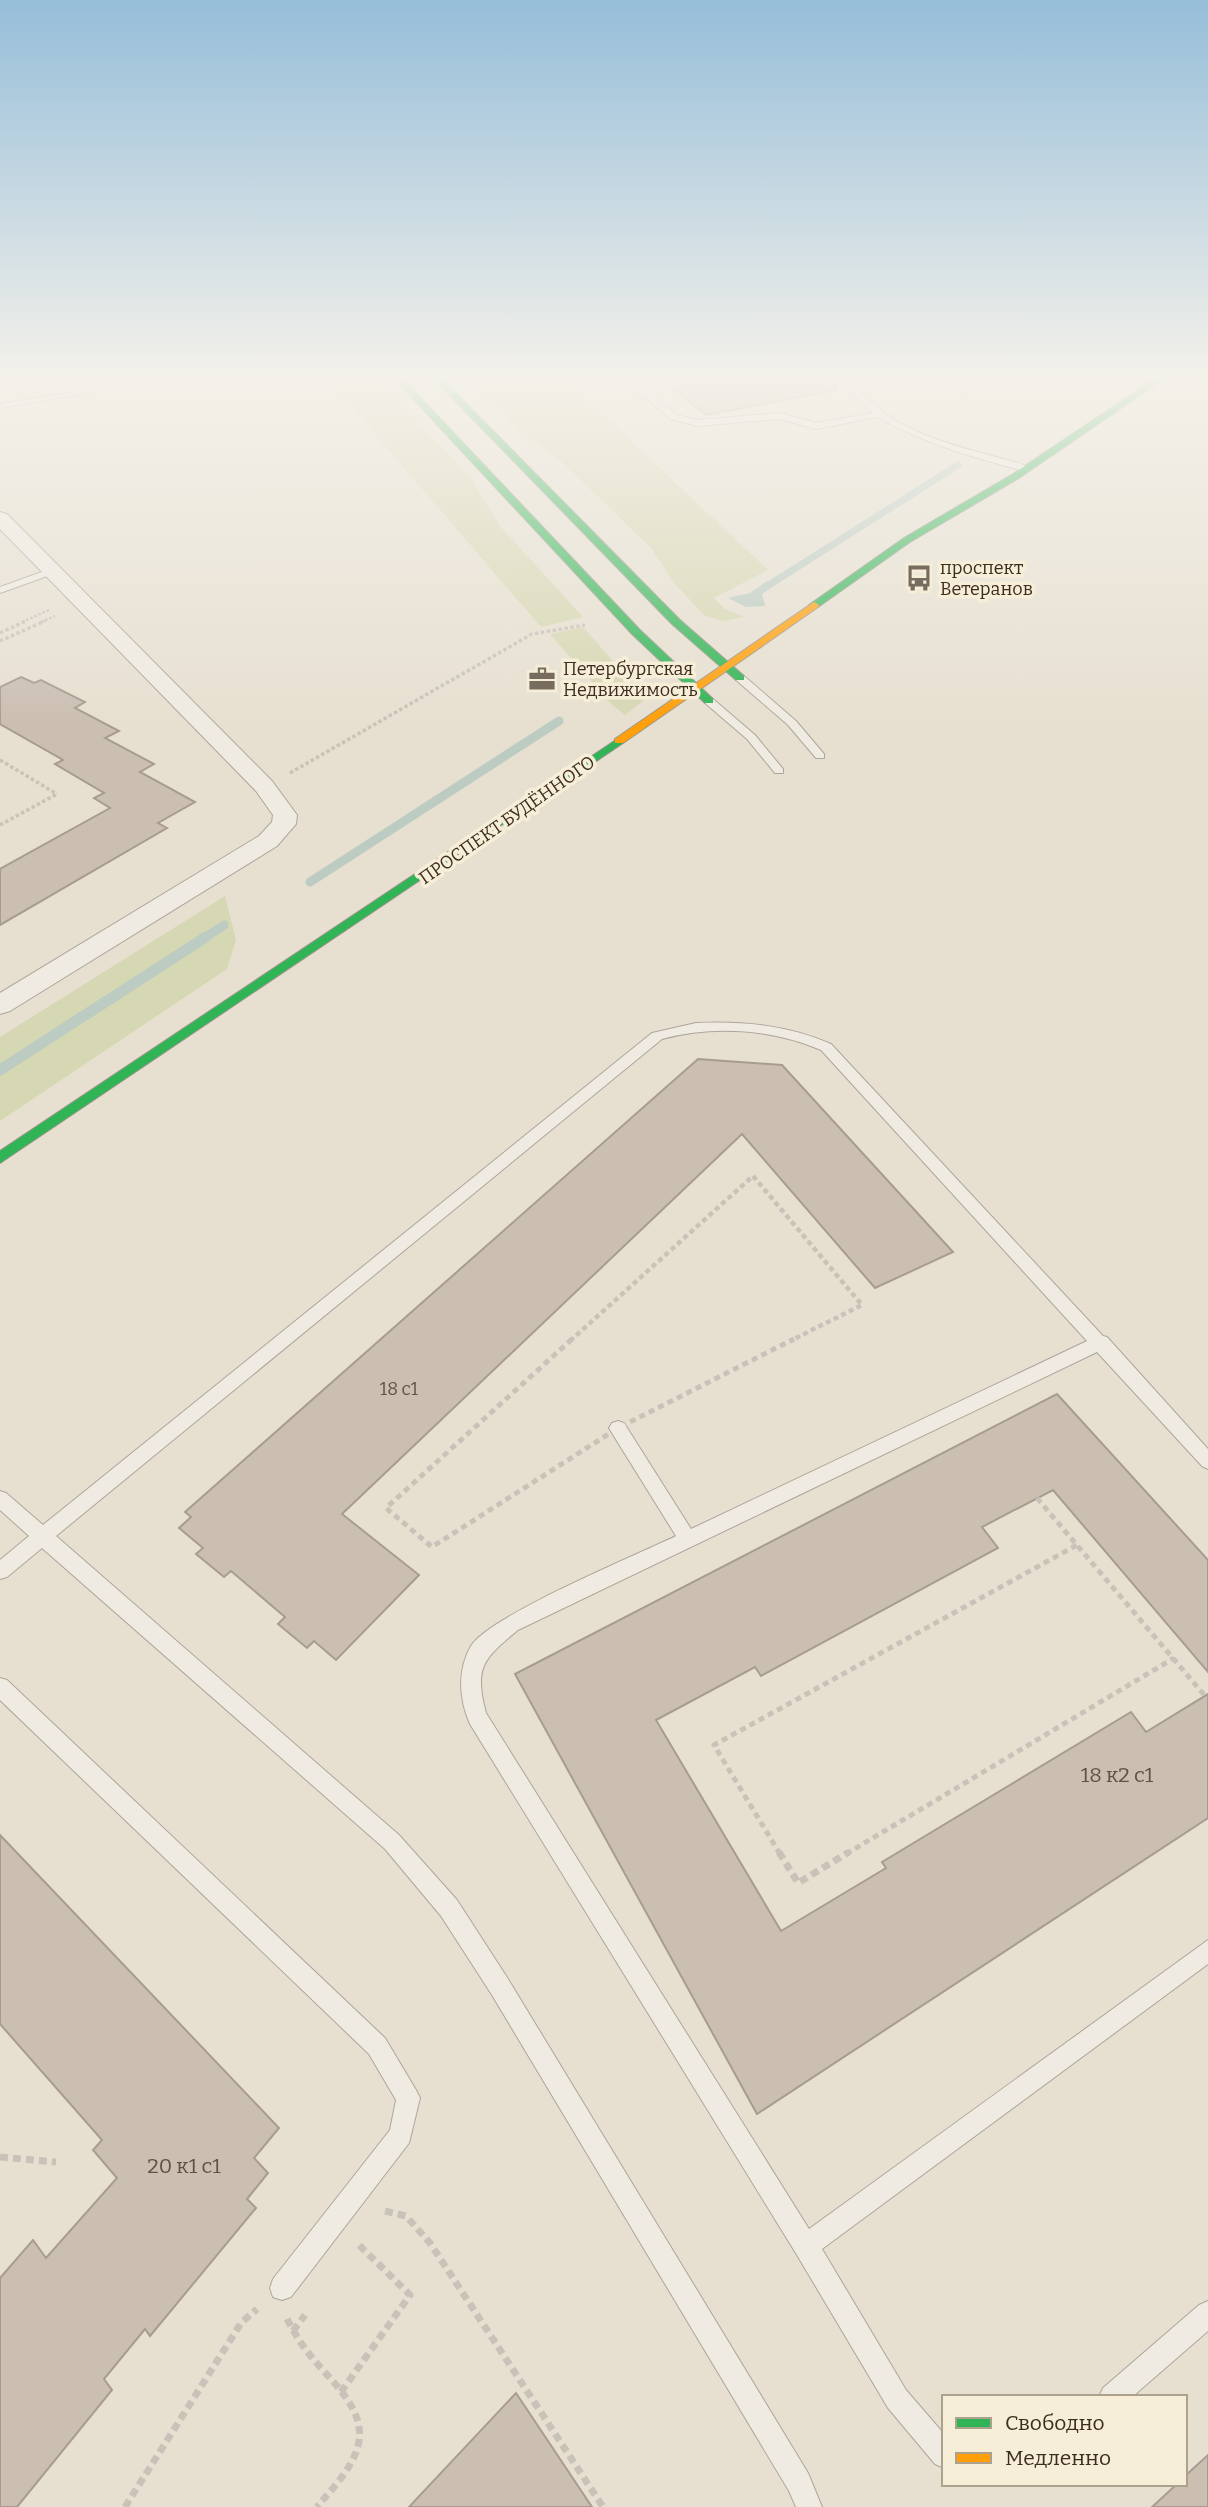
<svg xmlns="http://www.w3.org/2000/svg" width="1208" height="2507" font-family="Bitter,serif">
	<rect width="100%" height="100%" fill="#e7e0d1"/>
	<g fill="#d6d7b3">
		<polygon points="323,374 374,374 473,481 500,526 583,617 541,627"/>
		<polygon points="462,374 560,374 768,570 714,598 725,609 744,617 723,621 705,616 675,584 651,548 561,461 523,433"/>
		<polygon points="583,627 642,694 643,701 625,715 611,704 550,634"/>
		<polygon points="225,896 236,940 227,969 0,1121 0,1037"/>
	</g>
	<polygon fill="#bcccc2" points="767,581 777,584 762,594 765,606 746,607 728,598 750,593"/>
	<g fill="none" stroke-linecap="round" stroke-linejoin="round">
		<polyline stroke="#bcccc2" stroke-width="7" points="761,590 958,465"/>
		<g stroke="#bcccc2" stroke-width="9">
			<polyline points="310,882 559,721"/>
			<polyline points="203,939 224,925"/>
		</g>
		<polyline stroke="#bcccc2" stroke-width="11" points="0,1070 206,937"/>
	</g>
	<g fill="#cbbfb2" stroke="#a89c90" stroke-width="2">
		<polygon points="655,374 836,374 837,390 706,415"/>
		<polygon points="21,677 34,683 41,680 85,702 75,708 119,731 105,738 154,764 140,772 195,802 158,823 167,828 0,925 0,869 110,808 94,798 104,793 55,764 63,760 0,724 0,687"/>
		<polygon points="698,1059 782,1065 953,1252 875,1288 742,1134 342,1514 419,1575 336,1660 314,1641 307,1648 278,1624 285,1617 231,1571 224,1577 196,1554 203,1548 179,1528 191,1517 185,1512"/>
		<polygon points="1057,1394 1208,1560 1208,1672 1053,1490 982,1527 998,1548 761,1676 755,1667 656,1720 781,1931 886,1868 882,1862 1131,1712 1146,1732 1208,1694 1208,1818 757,2114 515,1674"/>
		<polygon points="0,1835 279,2128 254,2158 268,2173 247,2199 256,2208 150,2336 145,2329 104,2379 112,2390 17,2507 0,2507 0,2278 33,2240 46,2258 117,2178 93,2150 102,2140 0,2024"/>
		<polygon points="516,2393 592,2507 409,2507"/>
		<polygon points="1208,2455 1208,2507 1152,2507 1177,2484 1185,2484 1185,2476"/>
	</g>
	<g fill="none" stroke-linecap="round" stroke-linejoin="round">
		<g stroke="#ada599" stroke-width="2">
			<g id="lane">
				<polygon points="49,374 65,374 0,386 0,382"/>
				<polygon points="181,374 197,374 0,408 0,404"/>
				<path d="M616,374H624L677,415L697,420L780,413L816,423L873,413L859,400L845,380L875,374H891L887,376L854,382C883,425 936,441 985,454C1000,459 1019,461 1031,469L1027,472C976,458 924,444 878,417L816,429L780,419L697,426L671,419Z"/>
				<polygon points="50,569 55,572 53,574 0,593 0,587"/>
				<polygon points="736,676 744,676 796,721 824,754 824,758 816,758 788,725 736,680"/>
				<polygon points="705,699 713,699 755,735 783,769 783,773 775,773 747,739 705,703"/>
				<path d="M696,1023C743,1021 788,1025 831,1044L1103,1336L1107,1337L1208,1449V1469L1202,1466L1097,1352L518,1630C483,1659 474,1667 486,1713L809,2229L1208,1940V1964L822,2249L906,2390L944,2434V2468L935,2464L888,2408L797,2255L470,1724C459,1699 457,1670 471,1646C489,1616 637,1555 676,1536L612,1433L609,1428L612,1423L618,1421L624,1423L691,1529L1087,1341L821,1050C772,1029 714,1025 662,1039L56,1536L399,1835L457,1900L508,1979L808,2473L822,2507H796L789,2491L492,1995L441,1916L385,1849L42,1548L7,1577L0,1579V1560L29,1536L0,1510V1491L6,1493L43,1525L652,1033Z"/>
				<polygon points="0,1678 7,1680 385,2038 416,2090 420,2098 409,2143 291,2297 282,2300 273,2297 270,2288 273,2279 390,2130 396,2100 369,2054 0,1700"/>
				<polygon points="1208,2301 1208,2331 1132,2397 1099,2397 1103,2388 1199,2305"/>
			</g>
		</g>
		<g stroke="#ada599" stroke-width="2">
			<polygon id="street" points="0,512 7,514 272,781 297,815 296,824 277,846 10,1011 0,1014 0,993 259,836 272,822 273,815 256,791 0,529"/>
		</g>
		<g stroke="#9c958a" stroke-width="2">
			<g id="fast">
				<polygon points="390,374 398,374 640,630 713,699 713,703 705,703 632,634"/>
				<polygon points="429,374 437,374 680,620 744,676 744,680 736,680 672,624"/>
				<polygon points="1162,374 1171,374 1019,478 910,542 818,607 809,605 904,538 1013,474"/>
				<polygon points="619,738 623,739 623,743 0,1163 0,1151"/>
			</g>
		</g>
		<g stroke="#9c958a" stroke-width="2">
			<polygon id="slow" points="814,602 819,605 818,607 623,743 615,743 615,739"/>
		</g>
		<g stroke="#c8c2b9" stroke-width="2.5" stroke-dasharray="2.5 2" stroke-linecap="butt">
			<polyline points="930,374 978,406"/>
			<polyline points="945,374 1014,384"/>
			<polyline points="22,622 49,610"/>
			<polyline points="41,622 55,616"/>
		</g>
		<g stroke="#c8c2b9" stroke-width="3.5" stroke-dasharray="3.5 2.5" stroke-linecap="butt">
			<polyline points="0,633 26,621"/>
			<polyline points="0,641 45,621"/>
			<polyline points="623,668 641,688"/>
			<polyline points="0,760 57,794"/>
			<polyline points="290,773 532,634 585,625"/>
			<polyline points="0,825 57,794"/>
		</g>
		<polyline stroke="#c8c2b9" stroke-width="4.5" stroke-dasharray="5 3.5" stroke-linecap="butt" points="570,1341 753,1176 862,1305 790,1341"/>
		<g stroke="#c8c2b9" stroke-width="5" stroke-dasharray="6 4.5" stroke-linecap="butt">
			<polyline points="572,1339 386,1508 432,1547 618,1428 794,1339"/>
			<polyline points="1037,1498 1205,1696"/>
			<polyline points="780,1854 714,1745 1077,1545"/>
			<polyline points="846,1854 1174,1658"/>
		</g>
		<g stroke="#c8c2b9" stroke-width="7" stroke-dasharray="8 5" stroke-linecap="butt">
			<polyline points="779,1852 798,1883 849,1852"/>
			<polyline points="0,2157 56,2162"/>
			<polyline points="385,2211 406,2216 430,2243 603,2507"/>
			<path d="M287,2319C292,2328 297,2338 304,2347C324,2377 371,2408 357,2449C350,2471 332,2489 317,2507"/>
			<polyline points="293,2331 305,2315"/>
			<polyline points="341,2392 410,2295 358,2244"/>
			<polyline points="125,2507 241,2323 257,2309"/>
		</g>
		<use href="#lane" fill="#efebe3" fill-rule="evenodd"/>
		<use href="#street" fill="#efebe3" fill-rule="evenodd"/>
		<use href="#fast" fill="#30b455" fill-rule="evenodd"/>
		<use href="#slow" fill="#ff9f0a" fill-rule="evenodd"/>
	</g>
	<linearGradient id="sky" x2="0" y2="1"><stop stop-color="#96bed9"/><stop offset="0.52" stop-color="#f4f1ea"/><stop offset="1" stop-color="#f4f1ea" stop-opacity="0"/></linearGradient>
	<rect width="1208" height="725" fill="url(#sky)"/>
	<defs>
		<g id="bus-bare" transform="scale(2.1)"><path d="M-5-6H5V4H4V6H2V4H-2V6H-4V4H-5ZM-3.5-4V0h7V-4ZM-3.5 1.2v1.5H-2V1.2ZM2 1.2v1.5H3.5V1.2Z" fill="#786c5e" stroke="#f7eed8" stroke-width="2.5" paint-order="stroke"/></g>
		<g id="office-bare" transform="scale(2.1)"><path d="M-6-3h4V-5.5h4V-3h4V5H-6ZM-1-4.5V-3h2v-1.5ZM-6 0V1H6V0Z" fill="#786c5e" stroke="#f7eed8" stroke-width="2.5" paint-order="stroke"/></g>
	</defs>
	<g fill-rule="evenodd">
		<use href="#bus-bare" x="919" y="578"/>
		<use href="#office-bare" x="542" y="679"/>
	</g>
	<g text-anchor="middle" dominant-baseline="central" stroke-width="7" stroke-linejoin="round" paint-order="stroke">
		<g font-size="18" fill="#3d2e20" stroke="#f7eed8" text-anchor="start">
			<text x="940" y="568">проспект<tspan x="940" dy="21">Ветеранов</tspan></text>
			<text x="563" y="669">Петербургская<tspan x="563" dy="21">Недвижимость</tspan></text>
		</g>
		<g font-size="18" fill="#3d2e20" stroke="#f7eed8">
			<text transform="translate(507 820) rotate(-35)">ПРОСПЕКТ БУДЁННОГО</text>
		</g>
		<g font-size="18" fill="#605244">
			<text x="399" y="1389">18 с1</text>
		</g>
		<g font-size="21" fill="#605244">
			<text x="1117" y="1775">18 к2 с1</text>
			<text x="184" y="2166">20 к1 с1</text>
		</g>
	</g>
	<rect x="942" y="2395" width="245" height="91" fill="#f7eed8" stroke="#ada18e" stroke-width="2"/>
	<rect x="956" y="2418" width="35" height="10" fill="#30b455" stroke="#ada18e" stroke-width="2"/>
	<text x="1005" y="2430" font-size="21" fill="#3d2e20">Свободно</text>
	<rect x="956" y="2453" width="35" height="10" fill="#ff9f0a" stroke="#ada18e" stroke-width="2"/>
	<text x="1005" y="2465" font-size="21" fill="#3d2e20">Медленно</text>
</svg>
